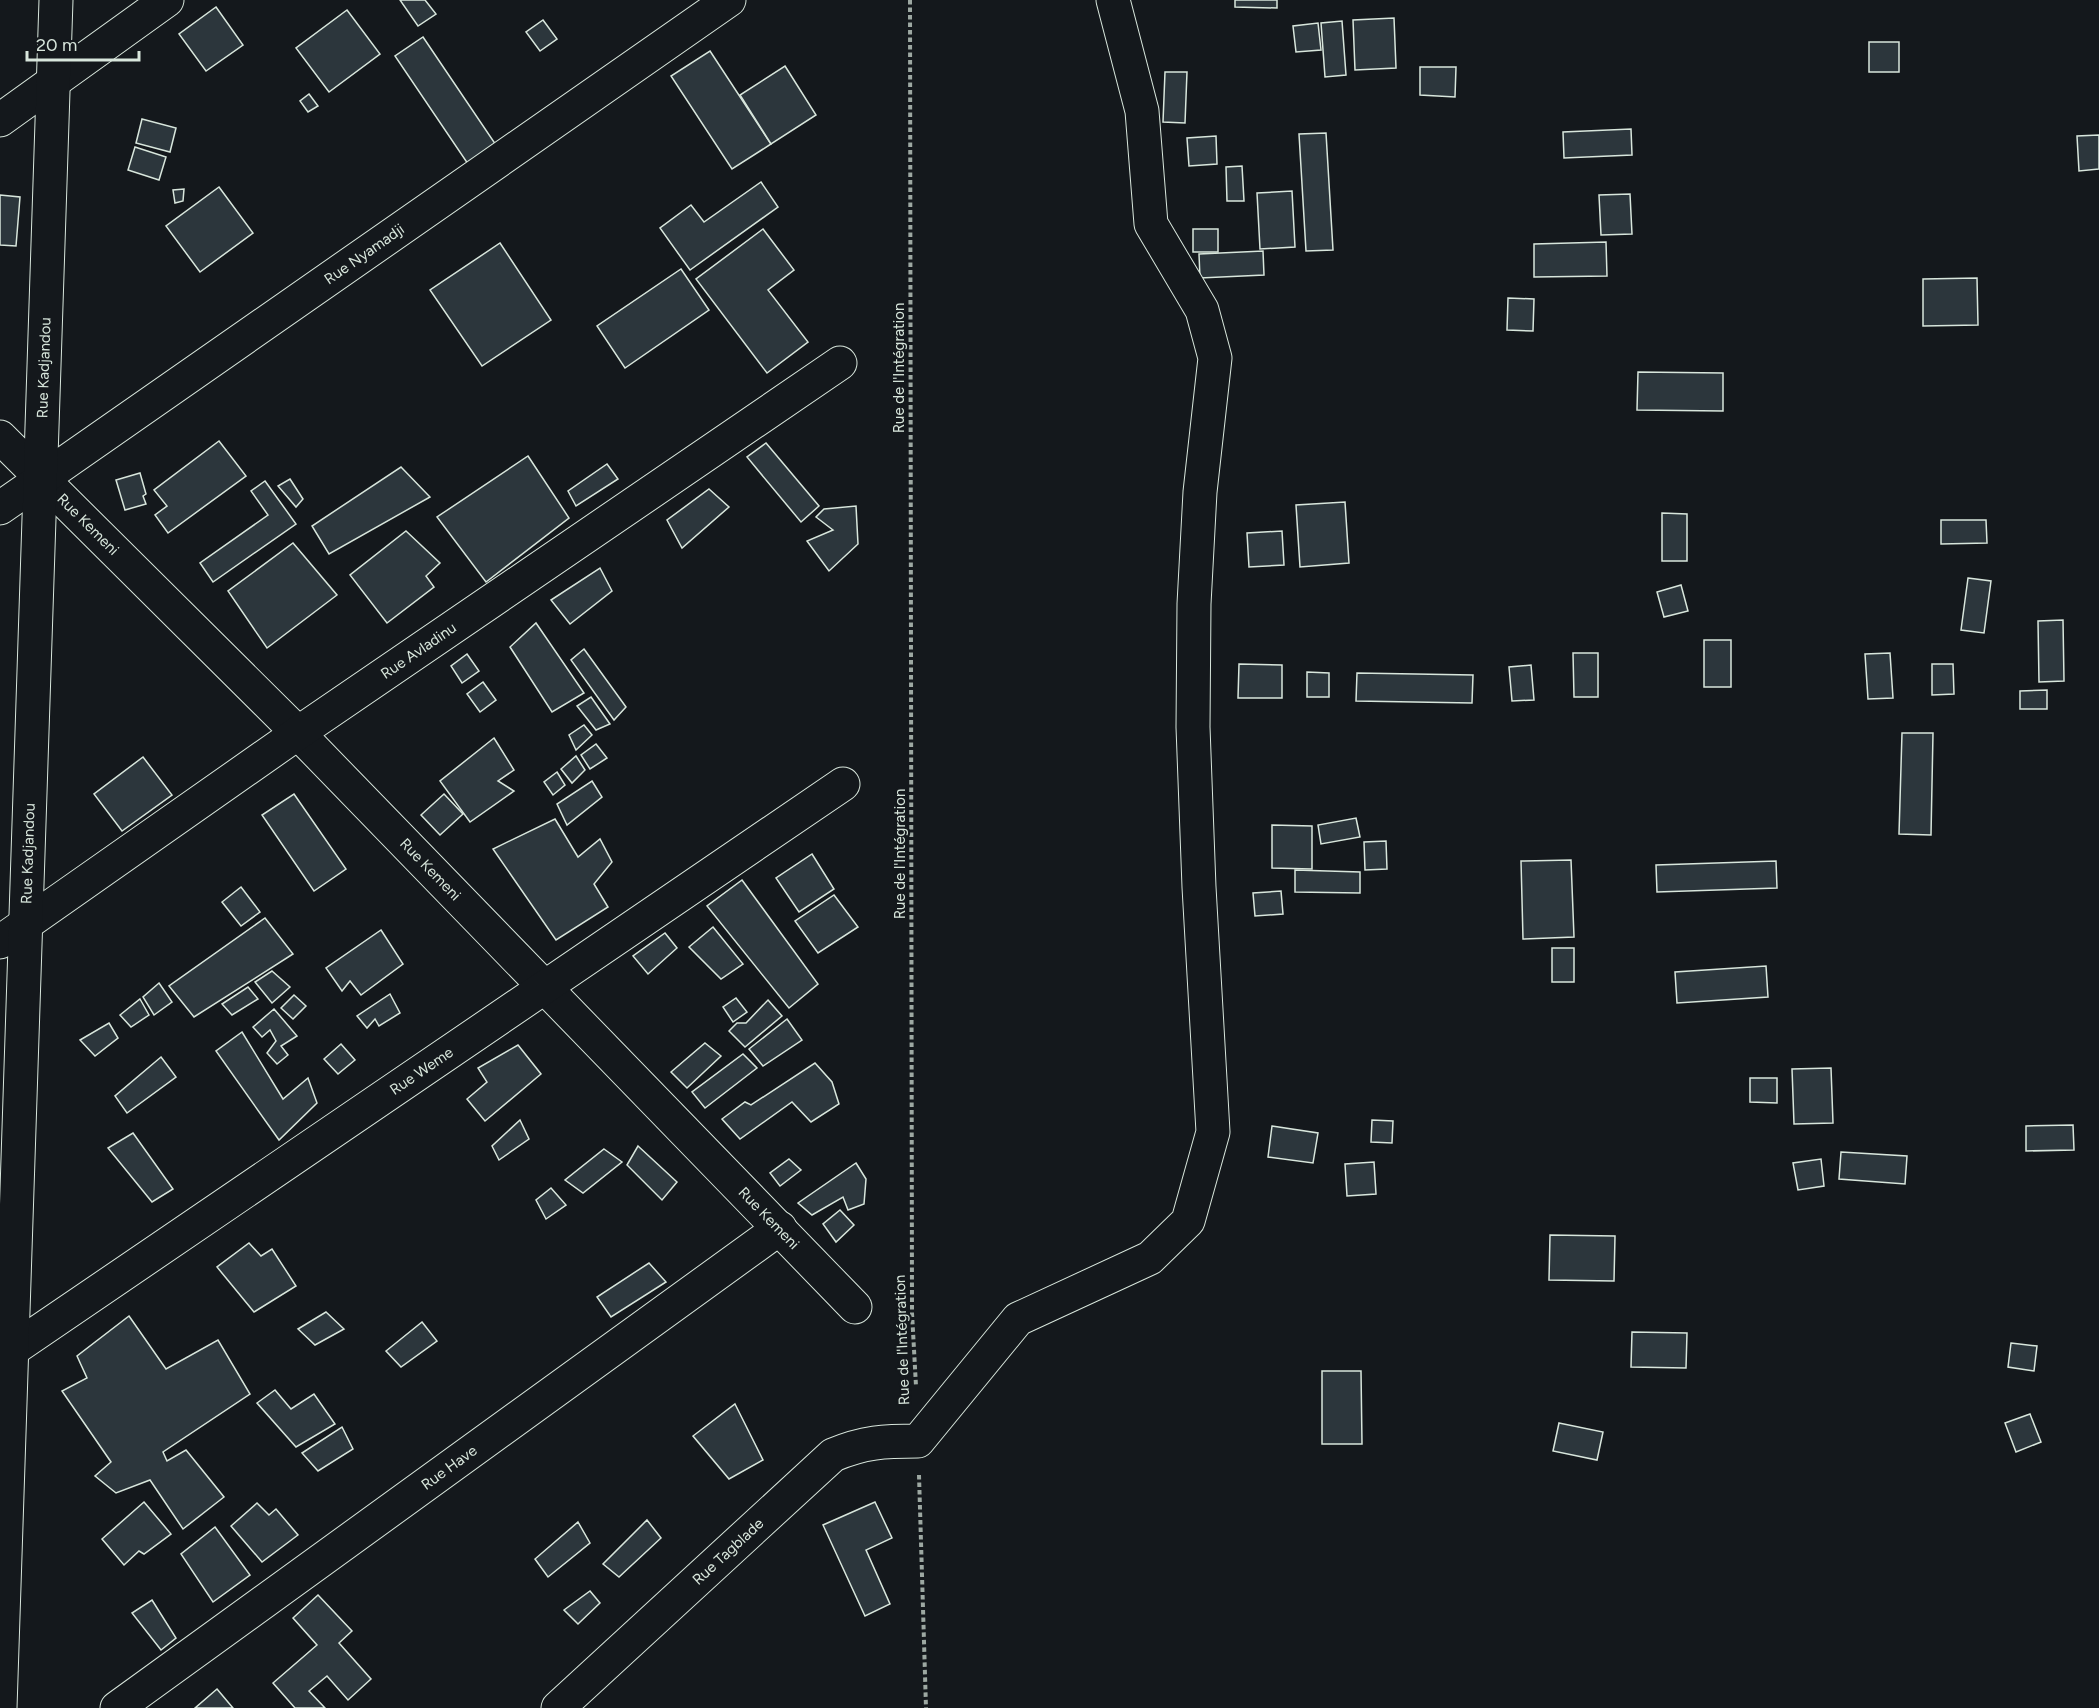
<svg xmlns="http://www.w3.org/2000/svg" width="2099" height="1708" font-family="Figtree,sans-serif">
	<rect width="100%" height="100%" fill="#14181c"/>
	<g fill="#2c363c" stroke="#d8e6dc" stroke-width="1.5">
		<polygon points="400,0 425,0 436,14 418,26"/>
		<polygon points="1235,0 1277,0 1277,8 1235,7"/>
		<polygon points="216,7 243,45 206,71 179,34"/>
		<polygon points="347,10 380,54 329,92 296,48"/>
		<polygon points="1394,18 1396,68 1355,70 1353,20"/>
		<polygon points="543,20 557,39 540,51 526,32"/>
		<polygon points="1342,21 1346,75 1325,77 1321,23"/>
		<polygon points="1318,23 1321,50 1296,52 1293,26"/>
		<polygon points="423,37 496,145 468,164 395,56"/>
		<rect x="1869" y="42" width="30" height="30"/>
		<polygon points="710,51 771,144 732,169 671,76"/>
		<polygon points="785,66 816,115 771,144 740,95"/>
		<polygon points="1420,67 1456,67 1455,97 1420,95"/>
		<polygon points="1165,72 1187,72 1185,123 1163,122"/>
		<polygon points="309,94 318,106 308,112 300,101"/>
		<polygon points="142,119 176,128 170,152 136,143"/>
		<polygon points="1631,129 1632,155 1564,158 1563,132"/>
		<polygon points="1326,133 1333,250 1306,251 1299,134"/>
		<polygon points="2099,135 2099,169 2079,171 2077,136"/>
		<polygon points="1216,136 1217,164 1189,166 1187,138"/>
		<polygon points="135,147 166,157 159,180 128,170"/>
		<polygon points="1242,166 1244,201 1227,201 1226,167"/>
		<polygon points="761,182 778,207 690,270 660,228 691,205 704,222"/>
		<polygon points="219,187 253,233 200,272 166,226"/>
		<polygon points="184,189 183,201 175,203 173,190"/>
		<polygon points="1292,191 1295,247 1260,249 1257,193"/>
		<polygon points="1630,194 1632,234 1601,235 1599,195"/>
		<polygon points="0,195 20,197 16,246 0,245"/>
		<polygon points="763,229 794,270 768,290 808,342 767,373 696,279"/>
		<rect x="1193" y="229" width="25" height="23"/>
		<polygon points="1606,242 1607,276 1534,277 1534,244"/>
		<polygon points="500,243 551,320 482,366 430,290"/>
		<polygon points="1263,251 1264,275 1200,278 1199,254"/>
		<polygon points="681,269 709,310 625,368 597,326"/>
		<polygon points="1977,278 1978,325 1923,326 1923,279"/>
		<polygon points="1508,298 1534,299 1533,331 1507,330"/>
		<polygon points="1638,372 1723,373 1723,411 1637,410"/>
		<polygon points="219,441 246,476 168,533 155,515 167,506 154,490"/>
		<polygon points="766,443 819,506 801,522 747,457"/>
		<polygon points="528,456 569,518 486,582 437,517"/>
		<polygon points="607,464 618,479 576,506 568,491"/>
		<polygon points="401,467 430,497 329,554 312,526"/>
		<polygon points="140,473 146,494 143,496 146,504 125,510 116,480"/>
		<polygon points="290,479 303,499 296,507 278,486"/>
		<polygon points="265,481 296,524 213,582 200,563 268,515 251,491"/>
		<polygon points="709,489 729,507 682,548 667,520"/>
		<polygon points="1345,502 1349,563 1300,567 1296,505"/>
		<polygon points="856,506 858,544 829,571 807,541 833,530 816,517 824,509"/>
		<polygon points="1662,513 1687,514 1687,561 1662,561"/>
		<polygon points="1941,520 1986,520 1987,543 1941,544"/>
		<polygon points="406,531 440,563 426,576 434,587 387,623 350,575"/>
		<polygon points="1282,531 1284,565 1249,567 1247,533"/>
		<polygon points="293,543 337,595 267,648 228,591"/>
		<polygon points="600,568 612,591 570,624 551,600"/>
		<polygon points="1968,578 1991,581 1984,633 1961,630"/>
		<polygon points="1681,585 1688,611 1664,617 1657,592"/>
		<polygon points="2063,620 2064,681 2039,682 2038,621"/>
		<polygon points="536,623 584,693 552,712 510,647"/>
		<rect x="1704" y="640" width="27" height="47"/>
		<polygon points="584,649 626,707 614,720 571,660"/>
		<polygon points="1573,653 1598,653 1598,697 1574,697"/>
		<polygon points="1890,653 1893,698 1868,699 1865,654"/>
		<polygon points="467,654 479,671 462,683 451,666"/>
		<polygon points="1239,664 1282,665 1282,698 1238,698"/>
		<polygon points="1932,664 1953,664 1954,694 1932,695"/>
		<polygon points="1531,665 1534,700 1512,701 1509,667"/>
		<polygon points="1307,672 1329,673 1329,697 1307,697"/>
		<polygon points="1357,673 1473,675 1472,703 1356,701"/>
		<polygon points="483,682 496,700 480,712 467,694"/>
		<polygon points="2047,690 2047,709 2020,709 2020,691"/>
		<polygon points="591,697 610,724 596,730 577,706"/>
		<polygon points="584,725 592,735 576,750 569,735"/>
		<polygon points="1902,733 1933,733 1931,835 1899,834"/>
		<polygon points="494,738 514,770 498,781 514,791 470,822 440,781"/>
		<polygon points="596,744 607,758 590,769 581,755"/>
		<polygon points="576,756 585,770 572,783 561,769"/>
		<polygon points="143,757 172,795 122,831 94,794"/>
		<polygon points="557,772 565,785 553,795 544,782"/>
		<polygon points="592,781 602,797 567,825 557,804"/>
		<polygon points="294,794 346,869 314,891 262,815"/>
		<polygon points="444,794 463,814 440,835 421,815"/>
		<polygon points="1356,818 1360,837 1321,844 1318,825"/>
		<polygon points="555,819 578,857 600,839 612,862 594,884 608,907 556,940 493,849"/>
		<polygon points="1272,825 1312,826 1312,869 1272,868"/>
		<polygon points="1386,841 1387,869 1365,870 1364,842"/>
		<polygon points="812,854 834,889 799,912 776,878"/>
		<polygon points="1571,860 1574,937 1523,939 1521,861"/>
		<polygon points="1776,861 1777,888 1657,892 1656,865"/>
		<polygon points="1295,870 1360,872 1360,893 1295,892"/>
		<polygon points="742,880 818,984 789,1008 707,906"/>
		<polygon points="241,887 260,912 241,926 222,902"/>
		<polygon points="1281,891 1283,914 1255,916 1253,893"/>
		<polygon points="834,895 858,927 818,953 795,921"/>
		<polygon points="265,918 293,954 194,1017 169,986"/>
		<polygon points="713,927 743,964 721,979 689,947"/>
		<polygon points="381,930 403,964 361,995 350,981 342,991 326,968"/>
		<polygon points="665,933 677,948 648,974 633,956"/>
		<rect x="1552" y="948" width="22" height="34"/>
		<polygon points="1766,966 1768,997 1677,1003 1675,972"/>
		<polygon points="272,971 290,987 272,1003 255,982"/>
		<polygon points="159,983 172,1002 154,1015 143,997"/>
		<polygon points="248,987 258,999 232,1015 222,1004"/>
		<polygon points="390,994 400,1013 379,1026 375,1019 367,1028 357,1016"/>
		<polygon points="294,995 306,1006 293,1019 281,1008"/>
		<polygon points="736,998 747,1012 733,1022 723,1007"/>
		<polygon points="140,999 149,1015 131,1027 120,1015"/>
		<polygon points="768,1000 782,1016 745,1047 729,1031 737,1023 746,1023"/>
		<polygon points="274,1009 297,1036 281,1046 288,1055 277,1064 267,1053 276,1041 270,1030 262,1037 253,1027"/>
		<polygon points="787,1019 802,1040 763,1066 749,1049"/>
		<polygon points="109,1023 118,1038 95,1056 80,1040"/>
		<polygon points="242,1032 283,1099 308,1078 317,1103 279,1140 216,1051"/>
		<polygon points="705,1043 721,1056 687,1088 671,1072"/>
		<polygon points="341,1044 355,1060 338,1074 324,1059"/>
		<polygon points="518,1045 541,1074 485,1121 467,1099 487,1082 478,1068"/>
		<polygon points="743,1054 757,1068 705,1108 692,1092"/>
		<polygon points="161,1057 176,1077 127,1113 115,1096"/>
		<polygon points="815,1063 832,1082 839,1104 811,1122 792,1102 740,1139 722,1119 745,1102 751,1105"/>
		<polygon points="1831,1068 1833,1123 1794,1124 1792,1069"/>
		<polygon points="1750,1078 1777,1078 1777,1103 1750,1102"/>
		<polygon points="520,1120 529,1139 499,1160 492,1146"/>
		<polygon points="1372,1120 1393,1121 1392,1143 1371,1142"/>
		<polygon points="2073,1125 2074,1150 2026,1151 2026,1126"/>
		<polygon points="1272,1126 1318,1133 1313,1163 1268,1157"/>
		<polygon points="133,1133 173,1189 152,1202 108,1148"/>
		<polygon points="638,1146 677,1182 662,1200 627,1165"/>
		<polygon points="604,1149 622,1162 583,1193 565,1180"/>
		<polygon points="1841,1152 1907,1156 1905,1184 1839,1179"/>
		<polygon points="789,1159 801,1170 780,1186 770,1173"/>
		<polygon points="1821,1159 1824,1186 1798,1190 1793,1163"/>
		<polygon points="1374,1162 1376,1194 1347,1196 1345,1164"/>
		<polygon points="856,1163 866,1179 864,1204 848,1210 843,1197 812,1215 798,1203"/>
		<polygon points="551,1188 566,1205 546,1219 536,1200"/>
		<polygon points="840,1210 854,1225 836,1242 823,1224"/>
		<polygon points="1550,1235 1615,1236 1614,1281 1549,1280"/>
		<polygon points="249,1243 261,1256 272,1249 296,1286 254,1312 217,1267"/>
		<polygon points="649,1263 666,1282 611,1317 597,1297"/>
		<polygon points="326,1312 344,1329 315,1345 298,1329"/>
		<polygon points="129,1316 166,1369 218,1340 250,1394 163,1452 167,1461 186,1450 224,1497 183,1529 150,1480 116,1493 95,1476 111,1462 62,1391 87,1378 77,1356"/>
		<polygon points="422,1322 437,1341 401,1367 386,1351"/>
		<polygon points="1632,1332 1687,1333 1686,1368 1631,1367"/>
		<polygon points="2011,1343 2037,1346 2034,1371 2008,1367"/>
		<polygon points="1322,1371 1361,1371 1362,1444 1322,1444"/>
		<polygon points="275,1390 291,1409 314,1394 335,1424 296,1447 257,1403"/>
		<polygon points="735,1404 763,1460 729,1479 693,1436"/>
		<polygon points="2030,1414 2041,1442 2016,1452 2005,1423"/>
		<polygon points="1559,1423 1603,1432 1597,1460 1553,1451"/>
		<polygon points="342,1427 353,1449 318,1471 302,1453"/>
		<polygon points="144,1502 171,1534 144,1554 139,1551 124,1565 102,1539"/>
		<polygon points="875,1502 892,1538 866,1550 890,1604 865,1616 823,1525"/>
		<polygon points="257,1503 269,1515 276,1509 298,1535 262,1562 231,1526"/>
		<polygon points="647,1520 661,1538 619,1577 603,1564"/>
		<polygon points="578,1522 590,1543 548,1577 535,1559"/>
		<polygon points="215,1527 250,1575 213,1602 181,1554"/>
		<polygon points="590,1591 600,1603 578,1624 564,1610"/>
		<polygon points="318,1595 352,1631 339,1643 371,1679 348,1700 327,1676 309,1691 325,1708 295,1708 273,1683 317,1645 293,1618"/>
		<polygon points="152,1600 176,1638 161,1650 132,1613"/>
		<polygon points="217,1689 233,1708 195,1708"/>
	</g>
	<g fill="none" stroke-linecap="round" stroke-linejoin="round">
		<g stroke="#d8e6dc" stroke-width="35">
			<g id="street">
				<polyline points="0,120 167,0"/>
				<path id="s1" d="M0,437L298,733L855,1307"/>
				<path id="s2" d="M0,508L729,0"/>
				<path id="s3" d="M0,942L298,733L840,363"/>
				<path id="s4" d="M0,1358L843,784"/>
				<path id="s5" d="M0,1708L56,0"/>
				<path id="s6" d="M117,1708L780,1228"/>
				<path id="s7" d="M558,1708L833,1455C864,1442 884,1441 918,1441L1018,1319L1150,1258L1188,1221L1213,1132L1199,887L1193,727L1194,604L1200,492L1215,358L1202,310L1151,224L1142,111L1113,0"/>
			</g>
		</g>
		<g stroke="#9da8a2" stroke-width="4" stroke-dasharray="4.5 3" stroke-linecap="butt">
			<polyline points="910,0 912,1313 916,1386"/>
			<polyline points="919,1475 926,1708"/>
		</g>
		<use href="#street" stroke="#14181c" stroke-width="33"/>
	</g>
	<g text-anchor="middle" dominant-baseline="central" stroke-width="4.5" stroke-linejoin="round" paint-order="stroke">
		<g font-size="15" fill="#d8e6dc" stroke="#14181c">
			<text stroke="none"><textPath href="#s2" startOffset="444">Rue Nyamadji</textPath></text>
			<text stroke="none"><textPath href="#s5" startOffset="1341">Rue Kadjandou</textPath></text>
			<text transform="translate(899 368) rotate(-90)">Rue de l'Intégration</text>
			<text stroke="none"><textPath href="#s1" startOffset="124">Rue Kemeni</textPath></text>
			<text stroke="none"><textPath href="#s3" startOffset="510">Rue Avladinu</textPath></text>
			<text stroke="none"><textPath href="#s5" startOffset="855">Rue Kadjandou</textPath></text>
			<text transform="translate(900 854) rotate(-90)">Rue de l'Intégration</text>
			<text stroke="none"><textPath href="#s1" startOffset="610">Rue Kemeni</textPath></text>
			<text stroke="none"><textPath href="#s4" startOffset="510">Rue Weme</textPath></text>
			<text stroke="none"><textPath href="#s1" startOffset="1096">Rue Kemeni</textPath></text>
			<text transform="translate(902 1340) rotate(-92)">Rue de l'Intégration</text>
			<text stroke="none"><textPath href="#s6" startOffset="410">Rue Have</textPath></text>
			<text stroke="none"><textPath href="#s7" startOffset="231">Rue Tagblade</textPath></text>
		</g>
	</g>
	<path d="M27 51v9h112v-9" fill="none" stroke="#d8e6dc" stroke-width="3"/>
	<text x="36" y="51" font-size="18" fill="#d8e6dc" stroke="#14181c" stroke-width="4.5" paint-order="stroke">20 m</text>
</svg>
